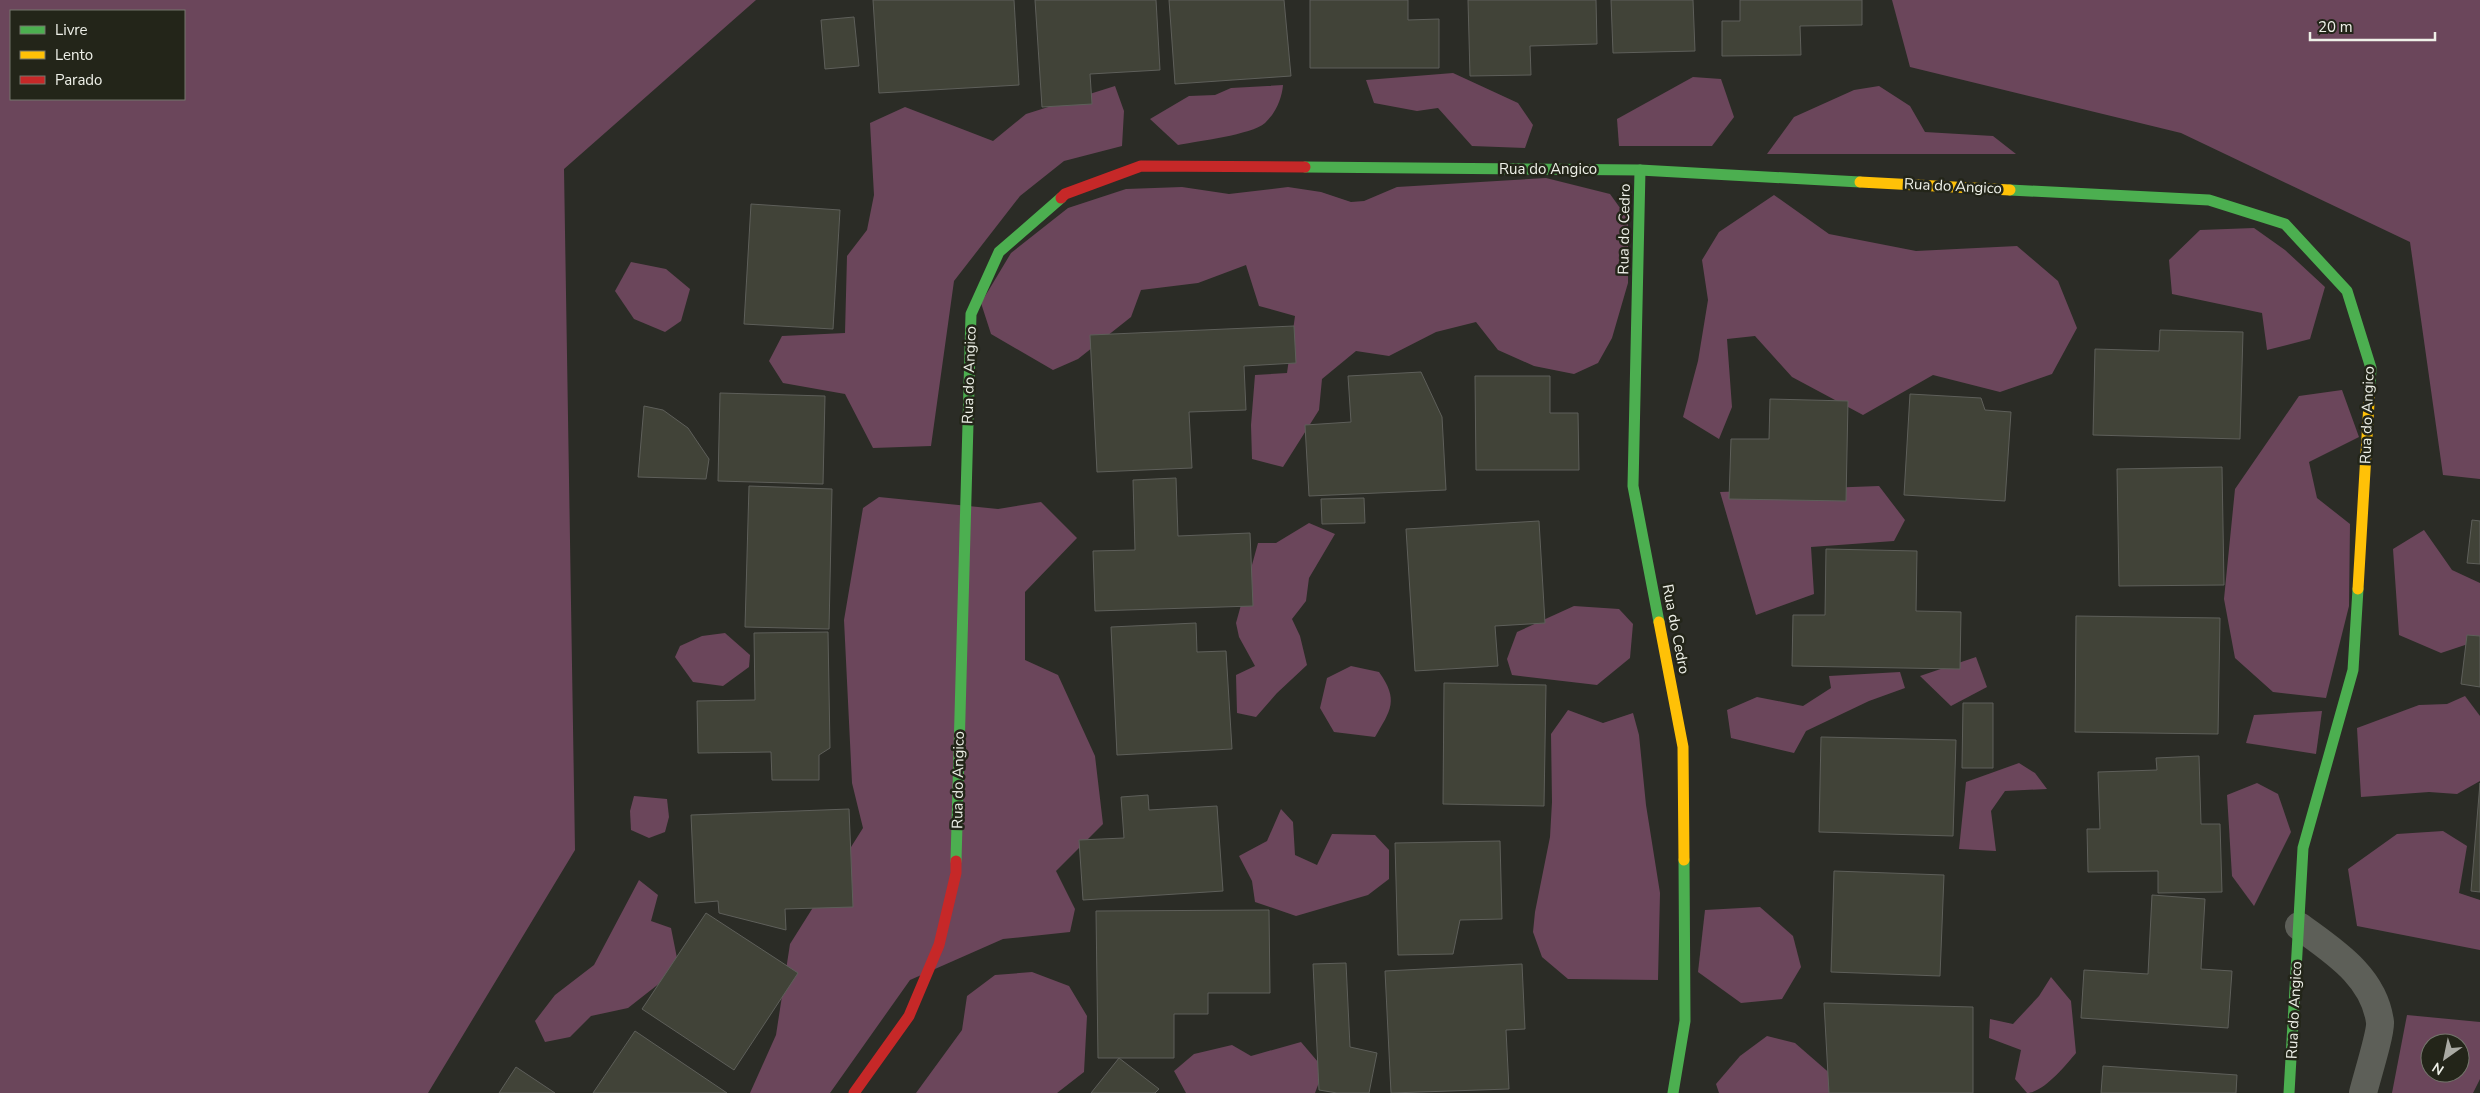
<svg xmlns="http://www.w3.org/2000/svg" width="2480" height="1093" font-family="'Nunito Sans',sans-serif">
	<rect width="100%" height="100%" fill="#2b2c26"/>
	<g fill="#6b465b" fill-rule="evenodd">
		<path d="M0,0H756L564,169L575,850L428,1093H0ZM11,11H184V99H11Z"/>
		<polygon points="1892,0 2480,0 2480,479 2443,475 2410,242 2181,133 1910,67"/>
		<polygon points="1453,73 1518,103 1533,125 1525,148 1472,146 1438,108 1417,111 1374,103 1366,80"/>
		<polygon points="1693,77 1721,79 1734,117 1712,146 1619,146 1617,119"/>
		<path d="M1283,85C1282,98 1276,113 1265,123C1251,135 1198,141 1178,145L1150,119L1189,96L1215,95L1231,88Z"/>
		<polygon points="1115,86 1124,111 1122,146 1064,161 1020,196 954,281 931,446 873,448 845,394 783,383 769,361 782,336 845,333 847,256 867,230 874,195 870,123 905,107 993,141 1026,114"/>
		<polygon points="1879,86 1910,106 1925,132 1993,136 2016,154 1767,154 1794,117 1854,90"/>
		<polygon points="1546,178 1610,194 1628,219 1628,283 1612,338 1598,363 1574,374 1534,366 1498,350 1476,322 1436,332 1389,356 1356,351 1322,379 1319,410 1283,467 1252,459 1251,425 1255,375 1287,373 1295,316 1259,306 1246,265 1198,283 1141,290 1131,317 1078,359 1053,370 991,334 981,303 1011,253 1068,208 1126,189 1182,187 1229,194 1288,187 1321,192 1351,202 1364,201 1397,187"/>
		<polygon points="1774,195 1829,234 1916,251 2017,246 2058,281 2077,328 2052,374 2000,392 1933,375 1863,415 1792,377 1755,336 1727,339 1732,407 1719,439 1683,417 1698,361 1708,300 1702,260 1719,232"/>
		<polygon points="2254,228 2285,250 2325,287 2310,339 2267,350 2262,313 2172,294 2169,260 2200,230"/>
		<polygon points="631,262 666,269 690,289 681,321 665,332 634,319 615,291"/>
		<polygon points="2342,390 2359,437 2309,462 2317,498 2350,524 2349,606 2326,698 2273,692 2235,658 2224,599 2235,489 2299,396"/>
		<polygon points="1879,486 1905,520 1894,541 1811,547 1814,594 1756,615 1720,492"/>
		<polygon points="879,497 998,509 1041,502 1077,538 1025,592 1025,660 1058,675 1095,756 1103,824 1056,871 1075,909 1070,932 1003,939 910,980 830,1093 750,1093 776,1035 790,944 863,828 852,783 844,620 863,508"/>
		<polygon points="1309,523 1335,534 1309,578 1306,601 1292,619 1300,636 1307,665 1277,693 1256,717 1237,713 1236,675 1255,666 1239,637 1236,623 1258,543 1276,543"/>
		<polygon points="2424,530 2452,570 2480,583 2480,640 2441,653 2399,635 2393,549"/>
		<polygon points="1574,606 1619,609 1633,624 1630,658 1597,685 1512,675 1507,659 1517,632"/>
		<polygon points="725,633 750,655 749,667 723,686 693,682 675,657 680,646 702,636"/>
		<polygon points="1976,657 1987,687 1951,706 1920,676"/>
		<path d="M1351,666L1379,672C1399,700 1391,710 1375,737L1334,732L1320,708L1327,678Z"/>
		<polygon points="1900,672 1905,688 1869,701 1806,731 1794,753 1731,738 1727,710 1757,697 1803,706 1831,688 1829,676"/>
		<polygon points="2465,696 2480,716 2480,781 2457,794 2429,792 2361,797 2357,728 2419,705 2447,704"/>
		<polygon points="1568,710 1603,723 1633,713 1639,735 1646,805 1660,893 1658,980 1568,979 1542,957 1533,932 1535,912 1550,837 1552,802 1551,734"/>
		<polygon points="2322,711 2316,754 2246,743 2254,715"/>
		<polygon points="2019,763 2035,773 2047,789 2005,791 1991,811 1996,851 1959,849 1966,782"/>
		<polygon points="2257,783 2278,794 2291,832 2254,906 2232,876 2227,795"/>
		<polygon points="634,796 667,799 669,817 665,832 649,838 631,830 630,811"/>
		<polygon points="1281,809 1293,822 1295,855 1317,865 1332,834 1375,835 1389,850 1389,879 1368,895 1296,916 1255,902 1252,881 1239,856 1267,841"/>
		<polygon points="2443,831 2467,846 2459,893 2480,900 2480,950 2357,926 2348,869 2397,834"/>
		<polygon points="639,880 658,895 651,921 671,928 679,968 628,1008 591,1016 570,1037 545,1042 535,1021 555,995 594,965"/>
		<polygon points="1760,907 1793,936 1801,967 1782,999 1741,1003 1698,972 1705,910"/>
		<polygon points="1032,972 1069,986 1087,1016 1084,1072 1057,1093 916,1093 962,1030 967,996 995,975"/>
		<path d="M2051,977L2071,1001L2076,1053C2066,1065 2043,1093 2027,1093L2015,1079L2021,1050L1989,1038L1990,1019L2013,1024L2039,996Z"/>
		<path d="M2407,1015L2480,1022V1079L2473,1093H2392ZM2430,1043H2460V1073H2430Z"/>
		<polygon points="1767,1036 1795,1043 1841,1083 1833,1093 1719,1093 1716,1084 1740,1056"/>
		<polygon points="1301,1042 1324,1069 1315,1093 1186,1093 1174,1071 1194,1054 1232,1045 1251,1056"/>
	</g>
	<g fill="#414338" stroke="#5e5f5a">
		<polygon points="873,0 1014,0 1019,85 879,93"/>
		<polygon points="1035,0 1156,0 1160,70 1090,74 1092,104 1042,107"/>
		<polygon points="1169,0 1284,0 1291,76 1175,84"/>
		<polygon points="1310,0 1408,0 1408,20 1439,19 1439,68 1310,68"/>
		<polygon points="1468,0 1596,0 1597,44 1530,46 1531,75 1470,76"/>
		<polygon points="1611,0 1693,0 1695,51 1613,53"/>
		<polygon points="1740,0 1862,0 1862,25 1800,26 1801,55 1722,56 1722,21 1740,21"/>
		<polygon points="854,17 859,66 825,69 821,20"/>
		<polygon points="751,204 840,210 833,329 744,324"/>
		<polygon points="1294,326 1296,363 1244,366 1246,410 1189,412 1192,468 1097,472 1090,335"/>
		<polygon points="2160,330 2243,332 2240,439 2093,435 2095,349 2159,351"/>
		<polygon points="1421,372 1442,417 1446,490 1309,496 1305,425 1351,422 1348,376"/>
		<polygon points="1475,376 1550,376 1550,413 1578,413 1579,470 1476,470"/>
		<polygon points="720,393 825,396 823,484 718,481"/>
		<polygon points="1910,394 1981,398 1985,410 2011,412 2005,501 1904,495"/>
		<polygon points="1770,399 1848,401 1846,501 1729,499 1731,439 1769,439"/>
		<polygon points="644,406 663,410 688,428 709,459 706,479 638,477"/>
		<polygon points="2222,467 2224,585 2119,586 2117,469"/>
		<polygon points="1176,478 1178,536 1250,533 1253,606 1095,611 1093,551 1135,550 1133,480"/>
		<polygon points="749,486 832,489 829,629 745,627"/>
		<polygon points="1364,498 1365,523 1322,524 1321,499"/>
		<polygon points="2472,520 2480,521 2480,564 2467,563"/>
		<polygon points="1539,521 1545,623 1495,626 1498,666 1415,671 1406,529"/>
		<polygon points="1826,549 1917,551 1916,611 1961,612 1960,669 1792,666 1793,615 1825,615"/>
		<polygon points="2076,616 2220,618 2218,734 2075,732"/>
		<polygon points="1196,623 1197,652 1226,651 1232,749 1117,755 1111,627"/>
		<polygon points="828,632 830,748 819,755 819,780 772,780 771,752 698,753 697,701 755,700 754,633"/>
		<polygon points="2467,635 2480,636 2480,687 2461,684"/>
		<polygon points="1444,683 1546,685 1544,806 1443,804"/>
		<polygon points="1963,703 1993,703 1993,768 1962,768"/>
		<polygon points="1821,737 1956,740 1953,836 1819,832"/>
		<polygon points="2199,756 2201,824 2220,824 2222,892 2158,893 2158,871 2088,872 2087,829 2100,829 2098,772 2157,770 2156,758"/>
		<polygon points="2480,783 2480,892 2471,891"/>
		<polygon points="1148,795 1149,810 1217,806 1223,891 1083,900 1079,840 1124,838 1121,797"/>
		<polygon points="849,809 853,907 785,909 786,930 719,913 718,901 695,903 691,815"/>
		<polygon points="1500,841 1502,919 1460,920 1453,954 1398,955 1395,843"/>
		<polygon points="1834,871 1944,875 1940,976 1831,972"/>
		<polygon points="2152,895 2205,899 2201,969 2232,971 2228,1028 2081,1018 2084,970 2148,974"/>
		<polygon points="1269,910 1270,993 1208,993 1208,1014 1174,1014 1174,1058 1098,1058 1096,911"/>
		<polygon points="706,913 798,973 734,1070 642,1009"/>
		<polygon points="1346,963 1350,1047 1377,1053 1369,1093 1337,1093 1319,1090 1313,964"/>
		<polygon points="1522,964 1525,1029 1506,1030 1509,1089 1391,1093 1385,971"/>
		<polygon points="1824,1003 1973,1007 1973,1093 1829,1093"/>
		<polygon points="635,1031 727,1093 593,1093"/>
		<polygon points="1119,1058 1159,1089 1155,1093 1091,1093"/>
		<polygon points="2103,1066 2237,1075 2236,1093 2101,1093"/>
		<polygon points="516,1067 555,1093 499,1093"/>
	</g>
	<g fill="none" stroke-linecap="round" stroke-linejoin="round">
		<path stroke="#5d5f58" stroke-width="28" d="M2299,926C2333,951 2374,976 2380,1022C2381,1033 2366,1080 2363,1093"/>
		<g stroke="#4caf50" stroke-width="11">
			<polyline points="1305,167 1640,170 1860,182"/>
			<polyline points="1640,170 1633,486 1659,622"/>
			<polyline points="2010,190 2209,200 2285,224 2347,291 2371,368 2370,386"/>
			<polyline points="956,861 971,314 999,252 1061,198"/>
			<polyline points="1673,1093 1685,1021 1684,860"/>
			<polyline points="2289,1093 2303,848 2353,670 2358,589"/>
		</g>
		<g stroke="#ffc107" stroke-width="11">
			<polyline points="1860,182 2010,190"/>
			<polyline points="2358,589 2370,386"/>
			<polyline points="1659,622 1683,747 1684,860"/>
		</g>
		<g stroke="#c62828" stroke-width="11">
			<polyline points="1061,198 1065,194 1141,166 1305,167"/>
			<polyline points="854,1093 909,1016 939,945 956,873 956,861"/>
		</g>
	</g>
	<g text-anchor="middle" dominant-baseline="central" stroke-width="5" stroke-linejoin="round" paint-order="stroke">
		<g font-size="15" fill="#eef0e8" stroke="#232519">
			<text x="1548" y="169">Rua do Angico</text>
			<text transform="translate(1953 186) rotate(3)">Rua do Angico</text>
			<text transform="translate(1624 229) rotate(-89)">Rua do Cedro</text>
			<text transform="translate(969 375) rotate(-88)">Rua do Angico</text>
			<text transform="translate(2367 415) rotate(-88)">Rua do Angico</text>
			<text transform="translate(1676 629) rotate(79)">Rua do Cedro</text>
			<text transform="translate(958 780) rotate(-89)">Rua do Angico</text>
			<text transform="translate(2294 1010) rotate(-87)">Rua do Angico</text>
		</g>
	</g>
	<rect x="10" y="10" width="175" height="90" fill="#232519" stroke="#74766c"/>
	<rect x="20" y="26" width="25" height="8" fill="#4caf50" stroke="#74766c"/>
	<text x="55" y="35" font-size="15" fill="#eef0e8">Livre</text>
	<rect x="20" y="51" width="25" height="8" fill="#ffc107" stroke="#74766c"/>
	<text x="55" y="60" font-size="15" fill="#eef0e8">Lento</text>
	<rect x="20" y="76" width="25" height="8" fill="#c62828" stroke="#74766c"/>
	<text x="55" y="85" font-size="15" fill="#eef0e8">Parado</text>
	<g transform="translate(2445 1058) rotate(213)"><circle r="24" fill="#232519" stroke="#74766c"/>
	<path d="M0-4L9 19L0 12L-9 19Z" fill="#aaaba4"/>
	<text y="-8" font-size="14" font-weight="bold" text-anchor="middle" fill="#eef0e8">N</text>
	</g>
	<path d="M2310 32v8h125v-8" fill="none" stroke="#eef0e8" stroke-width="2.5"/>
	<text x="2318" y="32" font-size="15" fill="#eef0e8" stroke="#232519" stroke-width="4" paint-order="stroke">20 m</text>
</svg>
